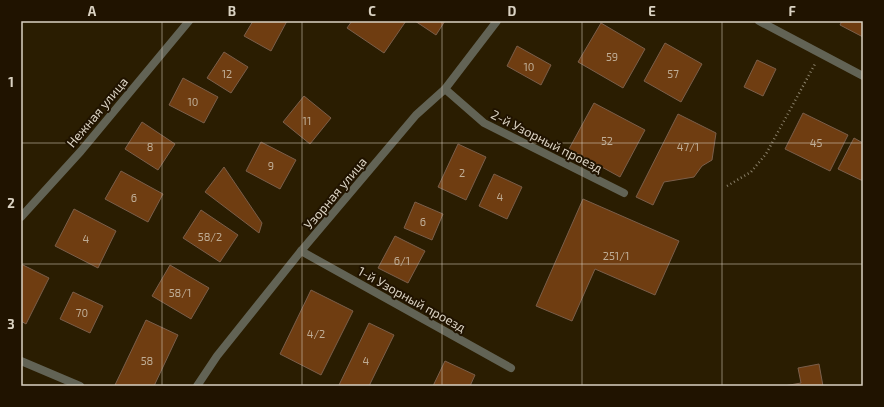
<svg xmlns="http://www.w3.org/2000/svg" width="884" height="407" font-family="'Exo 2',sans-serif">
	<rect width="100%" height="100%" fill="#2a1d01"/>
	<g fill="#6f3d11" stroke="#7a5e4a">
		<polygon points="253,21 287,21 271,51 244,36"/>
		<polygon points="352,21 406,21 384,53 347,28"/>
		<polygon points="415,21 445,21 436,35"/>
		<polygon points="842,21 863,21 863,37 840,25"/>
		<polygon points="601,23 645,49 623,88 578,62"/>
		<polygon points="665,43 702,64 681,102 644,81"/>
		<polygon points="517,46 551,65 541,85 507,66"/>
		<polygon points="224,52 248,67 231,93 207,78"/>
		<polygon points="757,60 776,69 763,96 744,87"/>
		<polygon points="183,78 218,97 204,123 169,105"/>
		<polygon points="304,96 331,118 310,144 283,122"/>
		<polygon points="594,103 645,130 620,177 569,149"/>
		<polygon points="803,113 848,135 830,171 785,149"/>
		<polygon points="678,114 716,133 712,160 702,166 694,177 664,182 653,205 636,197"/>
		<polygon points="142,122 175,144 158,170 125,149"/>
		<polygon points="854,138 863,143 863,181 838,169"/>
		<polygon points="261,142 296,160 280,189 246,171"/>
		<polygon points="458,144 486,157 466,200 438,187"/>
		<polygon points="224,167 262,223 259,233 205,192"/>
		<polygon points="121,171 163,194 148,222 105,199"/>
		<polygon points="494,174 522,187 507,219 479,206"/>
		<polygon points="583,199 679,241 655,295 595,269 572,321 536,306"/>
		<polygon points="415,202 443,214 432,240 404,228"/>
		<polygon points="74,209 116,231 98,268 55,246"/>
		<polygon points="201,210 238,235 220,262 183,238"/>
		<polygon points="395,236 425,251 408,283 378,268"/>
		<polygon points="21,264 49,278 26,324 21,321"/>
		<polygon points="170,265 209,288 191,319 152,296"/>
		<polygon points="311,290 353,311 321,375 280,354"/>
		<polygon points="73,292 103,306 90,333 60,319"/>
		<polygon points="146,320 178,335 154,386 117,386 115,385"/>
		<polygon points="369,323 394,335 369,386 340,386 339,385"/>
		<polygon points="445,361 475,375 470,386 433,386"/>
		<polygon points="819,364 823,386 784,386 801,383 798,368"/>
	</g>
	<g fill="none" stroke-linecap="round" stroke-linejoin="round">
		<polyline stroke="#8a806a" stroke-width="2.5" stroke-dasharray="1 3" stroke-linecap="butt" points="727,186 751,172 766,154 815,64"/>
		<g stroke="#626355" stroke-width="8">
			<polyline points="759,21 863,76"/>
			<polyline points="445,89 484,123 624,193"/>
			<polyline points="21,217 81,151 189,21"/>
			<polyline points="301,251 511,368"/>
			<polyline points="21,361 80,386"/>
			<polyline points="197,386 217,356 301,251 416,115 445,89 497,21"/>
		</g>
	</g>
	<path fill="none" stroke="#dad2c2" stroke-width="1" stroke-opacity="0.55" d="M162,21V386M302,21V386M442,21V386M582,21V386M722,21V386M21,143H863M21,264H863"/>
	<g text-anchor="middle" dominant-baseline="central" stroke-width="4" stroke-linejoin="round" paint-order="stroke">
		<g font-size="11" fill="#bfad96">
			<text x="612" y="56">59</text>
			<text x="529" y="66">10</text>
			<text x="227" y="73">12</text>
			<text x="673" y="73">57</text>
			<text x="193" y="101">10</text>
			<text x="307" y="120">11</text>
			<text x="607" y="140">52</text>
			<text x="816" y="142">45</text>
			<text x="150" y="146">8</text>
			<text x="688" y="146">47/1</text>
			<text x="271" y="165">9</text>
			<text x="462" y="172">2</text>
			<text x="500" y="196">4</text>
			<text x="134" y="197">6</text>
			<text x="423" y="221">6</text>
			<text x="210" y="236">58/2</text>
			<text x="86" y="238">4</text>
			<text x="616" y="255">251/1</text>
			<text x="402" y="260">6/1</text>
			<text x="180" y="292">58/1</text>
			<text x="82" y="312">70</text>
			<text x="316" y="333">4/2</text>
			<text x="147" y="360">58</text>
			<text x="366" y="360">4</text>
		</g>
		<g font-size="13" fill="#dad2c2" stroke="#201300">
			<text transform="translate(97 112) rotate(-50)">Нежная улица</text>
			<text transform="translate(547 141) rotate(27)">2-й Узорный проезд</text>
			<text transform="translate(335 193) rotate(-50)">Узорная улица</text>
			<text transform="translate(412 299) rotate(29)">1-й Узорный проезд</text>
		</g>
	</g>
	<rect width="884" height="407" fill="none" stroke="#201300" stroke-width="44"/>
	<rect x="22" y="22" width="840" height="363" fill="none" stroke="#dad2c2" stroke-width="1.5"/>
	<g font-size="13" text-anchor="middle" font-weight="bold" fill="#dad2c2">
		<text x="92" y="16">A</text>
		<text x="232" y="16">B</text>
		<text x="372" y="16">C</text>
		<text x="512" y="16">D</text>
		<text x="652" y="16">E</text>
		<text x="792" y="16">F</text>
		<text x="11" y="87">1</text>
		<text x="11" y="208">2</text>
		<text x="11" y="329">3</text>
	</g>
</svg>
